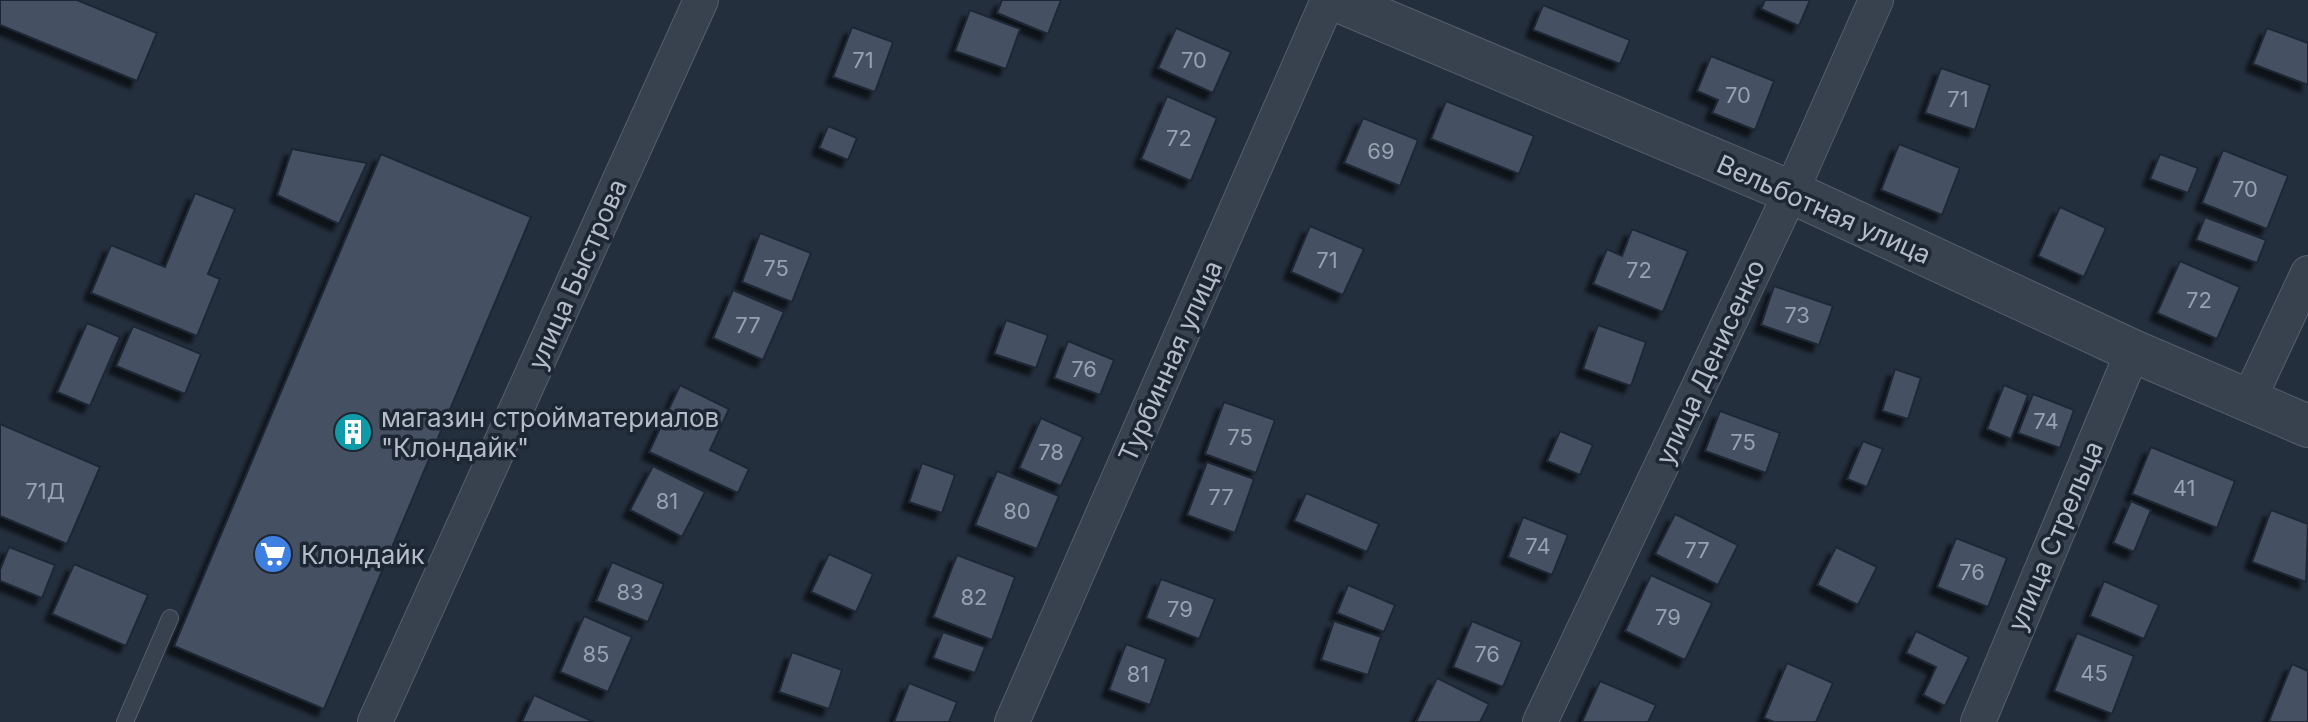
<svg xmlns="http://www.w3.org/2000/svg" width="2308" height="722" font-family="Inter,sans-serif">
	<defs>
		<filter id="shadow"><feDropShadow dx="-7" dy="7" stdDeviation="2" flood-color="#0009"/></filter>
	</defs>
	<rect width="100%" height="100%" fill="#242f3e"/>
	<g fill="#455162" stroke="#1f2835" stroke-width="2" filter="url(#shadow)">
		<polygon points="77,0 157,33 137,81 0,25 0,0"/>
		<polygon points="1002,0 1061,0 1048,34 997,13"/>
		<polygon points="1765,0 1810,0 1799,26 1761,9"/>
		<polygon points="1543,5 1630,40 1620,64 1533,30"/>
		<polygon points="970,10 1020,29 1006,69 955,51"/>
		<polygon points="852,27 893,42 875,92 833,77"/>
		<polygon points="1176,28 1231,52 1213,93 1158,68"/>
		<polygon points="2267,28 2308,43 2308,85 2253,64"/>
		<polygon points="1711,56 1774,81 1755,130 1712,113 1718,100 1697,91"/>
		<polygon points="1941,68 1990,85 1975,130 1925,113"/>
		<polygon points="1167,96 1217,118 1191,181 1141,159"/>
		<polygon points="1446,101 1534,136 1519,174 1431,139"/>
		<polygon points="1363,118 1418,140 1400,186 1344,163"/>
		<polygon points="828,126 857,138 848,160 819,148"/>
		<polygon points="1899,144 1960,168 1942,215 1881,190"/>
		<polygon points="292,149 367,163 339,224 277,195"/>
		<polygon points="2223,150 2288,176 2267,229 2202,203"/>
		<polygon points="381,154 531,217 324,709 174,646"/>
		<polygon points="2160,154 2198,168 2188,193 2150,179"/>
		<polygon points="195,193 235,209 208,274 220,279 197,336 91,293 111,245 165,267"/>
		<polygon points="2060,207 2106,228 2084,277 2038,256"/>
		<polygon points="2205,217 2266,240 2257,263 2196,240"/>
		<polygon points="1310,226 1364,249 1343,295 1291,272"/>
		<polygon points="1632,229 1688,251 1663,312 1593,284 1607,249 1622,256"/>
		<polygon points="760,233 811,253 792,302 742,282"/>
		<polygon points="2180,261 2240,287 2217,339 2157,313"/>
		<polygon points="1774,286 1833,306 1819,345 1761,325"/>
		<polygon points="733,290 784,312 763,360 713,338"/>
		<polygon points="1006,320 1048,335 1036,368 994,354"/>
		<polygon points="87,323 120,337 90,406 57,392"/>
		<polygon points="1598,325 1646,342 1631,386 1583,369"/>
		<polygon points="133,326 201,354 185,394 116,366"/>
		<polygon points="1068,341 1114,360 1100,395 1054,378"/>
		<polygon points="1895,369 1921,378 1908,419 1882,411"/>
		<polygon points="680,385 729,409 710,450 749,469 738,493 649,452"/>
		<polygon points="2004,385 2028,395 2011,439 1987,429"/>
		<polygon points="2033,394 2074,410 2060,448 2018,433"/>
		<polygon points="1224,402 1275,420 1256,473 1205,454"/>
		<polygon points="1720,411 1780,433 1766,473 1705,451"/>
		<polygon points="1041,418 1083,437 1061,486 1019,468"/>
		<polygon points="0,424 100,467 67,544 0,516"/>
		<polygon points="1560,431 1593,445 1580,475 1547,461"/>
		<polygon points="1863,441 1883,449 1867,487 1847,479"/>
		<polygon points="2151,447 2235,481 2217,528 2132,494"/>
		<polygon points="1207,462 1254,479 1235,533 1187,515"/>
		<polygon points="922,463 955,475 942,513 909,502"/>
		<polygon points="653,466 705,492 682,537 630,510"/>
		<polygon points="997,471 1059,496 1037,549 975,525"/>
		<polygon points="1306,493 1379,524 1367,552 1294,521"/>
		<polygon points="2131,501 2151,510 2134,552 2113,543"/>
		<polygon points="2271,510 2308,524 2306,582 2252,562"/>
		<polygon points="1675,514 1738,545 1718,585 1655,554"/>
		<polygon points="1523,517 1568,535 1552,575 1508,557"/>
		<polygon points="1956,538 2007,558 1988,607 1937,587"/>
		<polygon points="9,547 55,565 42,598 0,581 0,570"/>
		<polygon points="1836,547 1877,567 1858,605 1817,585"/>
		<polygon points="829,554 873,574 856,612 811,592"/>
		<polygon points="957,555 1015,577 992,640 933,617"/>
		<polygon points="612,562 664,584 648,622 596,601"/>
		<polygon points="74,564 148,595 126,646 52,614"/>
		<polygon points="1651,575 1712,603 1685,660 1625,631"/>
		<polygon points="1161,579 1215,599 1199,639 1146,618"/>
		<polygon points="2104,581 2159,605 2144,639 2090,616"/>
		<polygon points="1348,585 1395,605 1384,632 1337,613"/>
		<polygon points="584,616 632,637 608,692 560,672"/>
		<polygon points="1334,621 1381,637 1368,675 1321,660"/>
		<polygon points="1472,621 1522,642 1503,687 1453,667"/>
		<polygon points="1916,631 1969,657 1945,706 1923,695 1936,667 1906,653"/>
		<polygon points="943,632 985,647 975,673 933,658"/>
		<polygon points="2077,633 2134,656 2112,714 2054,691"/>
		<polygon points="1126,644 1166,659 1150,705 1109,690"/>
		<polygon points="792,652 842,670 829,709 779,692"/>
		<polygon points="1787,663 1833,683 1816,722 1774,722 1764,718"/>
		<polygon points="2292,664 2308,671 2308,722 2272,722 2269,721"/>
		<polygon points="1437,678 1489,704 1480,722 1416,722"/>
		<polygon points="1600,681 1656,705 1648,722 1582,722"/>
		<polygon points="909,683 957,702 949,722 894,722"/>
		<polygon points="534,695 594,722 522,722"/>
	</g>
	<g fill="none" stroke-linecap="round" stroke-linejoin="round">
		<g stroke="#565f6c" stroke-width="18">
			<polyline id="service" points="125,722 170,618"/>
		</g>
		<g stroke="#565f6c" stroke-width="36">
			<g id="minor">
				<polyline points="2249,399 2308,273"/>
				<polyline points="375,722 701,0"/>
				<polyline points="1012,722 1328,0"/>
				<polyline points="1540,722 1791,192 1876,0"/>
				<polyline points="1978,722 2133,351"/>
			</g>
		</g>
		<g stroke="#565f6c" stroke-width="44">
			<polyline id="tertiary" points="1336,0 1791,192 2133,351 2308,426"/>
		</g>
		<use href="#service" stroke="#38414e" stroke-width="16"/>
		<use href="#minor" stroke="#38414e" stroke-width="34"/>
		<use href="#tertiary" stroke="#38414e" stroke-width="42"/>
	</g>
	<defs>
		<g id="building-disc" transform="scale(2)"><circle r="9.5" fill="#0f9aa8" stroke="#1d2633"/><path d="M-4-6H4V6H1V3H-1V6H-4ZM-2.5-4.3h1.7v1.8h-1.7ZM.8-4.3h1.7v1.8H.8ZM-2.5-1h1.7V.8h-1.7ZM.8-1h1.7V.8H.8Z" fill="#fff"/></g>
		<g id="supermarket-disc" transform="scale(2)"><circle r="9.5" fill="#3f7fe0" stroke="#1d2633"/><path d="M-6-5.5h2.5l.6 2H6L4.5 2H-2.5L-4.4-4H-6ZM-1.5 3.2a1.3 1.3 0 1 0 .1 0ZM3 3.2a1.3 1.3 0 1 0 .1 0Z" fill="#fff"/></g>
	</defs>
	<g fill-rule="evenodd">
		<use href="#building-disc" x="353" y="432"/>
		<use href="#supermarket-disc" x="273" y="554"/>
	</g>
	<g text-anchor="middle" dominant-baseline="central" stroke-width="7" stroke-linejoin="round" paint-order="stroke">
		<g font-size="22" fill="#98a1af">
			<text x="863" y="60">71</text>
			<text x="1194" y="60">70</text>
			<text x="1738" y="95">70</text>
			<text x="1958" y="99">71</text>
			<text x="1179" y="138">72</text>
			<text x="1381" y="151">69</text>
			<text x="2245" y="189">70</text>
			<text x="1327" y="260">71</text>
			<text x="776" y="268">75</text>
			<text x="1639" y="270">72</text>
			<text x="2199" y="300">72</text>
			<text x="1797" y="315">73</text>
			<text x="748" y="325">77</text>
			<text x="1084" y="369">76</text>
			<text x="2046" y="421">74</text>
			<text x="1240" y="437">75</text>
			<text x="1743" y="442">75</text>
			<text x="1051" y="452">78</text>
			<text x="2184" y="488">41</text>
			<text x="45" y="491">71Д</text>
			<text x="1221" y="497">77</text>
			<text x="667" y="501">81</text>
			<text x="1017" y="511">80</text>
			<text x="1538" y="546">74</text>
			<text x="1697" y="550">77</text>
			<text x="1972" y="572">76</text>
			<text x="630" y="592">83</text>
			<text x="974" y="597">82</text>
			<text x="1180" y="609">79</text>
			<text x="1668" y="617">79</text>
			<text x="596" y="654">85</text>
			<text x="1487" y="654">76</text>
			<text x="2094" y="673">45</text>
			<text x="1138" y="674">81</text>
		</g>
		<g font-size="26" fill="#b4bcc9" stroke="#1d2633">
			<text transform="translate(1824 209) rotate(24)">Вельботная улица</text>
			<text transform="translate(577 274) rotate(-66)">улица Быстрова</text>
			<text transform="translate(1170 361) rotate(-66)">Турбинная улица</text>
			<text transform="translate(1710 362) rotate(-65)">улица Денисенко</text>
			<text transform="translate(2055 536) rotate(-67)">улица Стрельца</text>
		</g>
		<g font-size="26" fill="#b4bcc9" stroke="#1d2633" text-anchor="start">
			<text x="381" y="417">магазин стройматериалов<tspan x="381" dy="30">"Клондайк"</tspan></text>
			<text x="301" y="554">Клондайк</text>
		</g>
	</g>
</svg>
